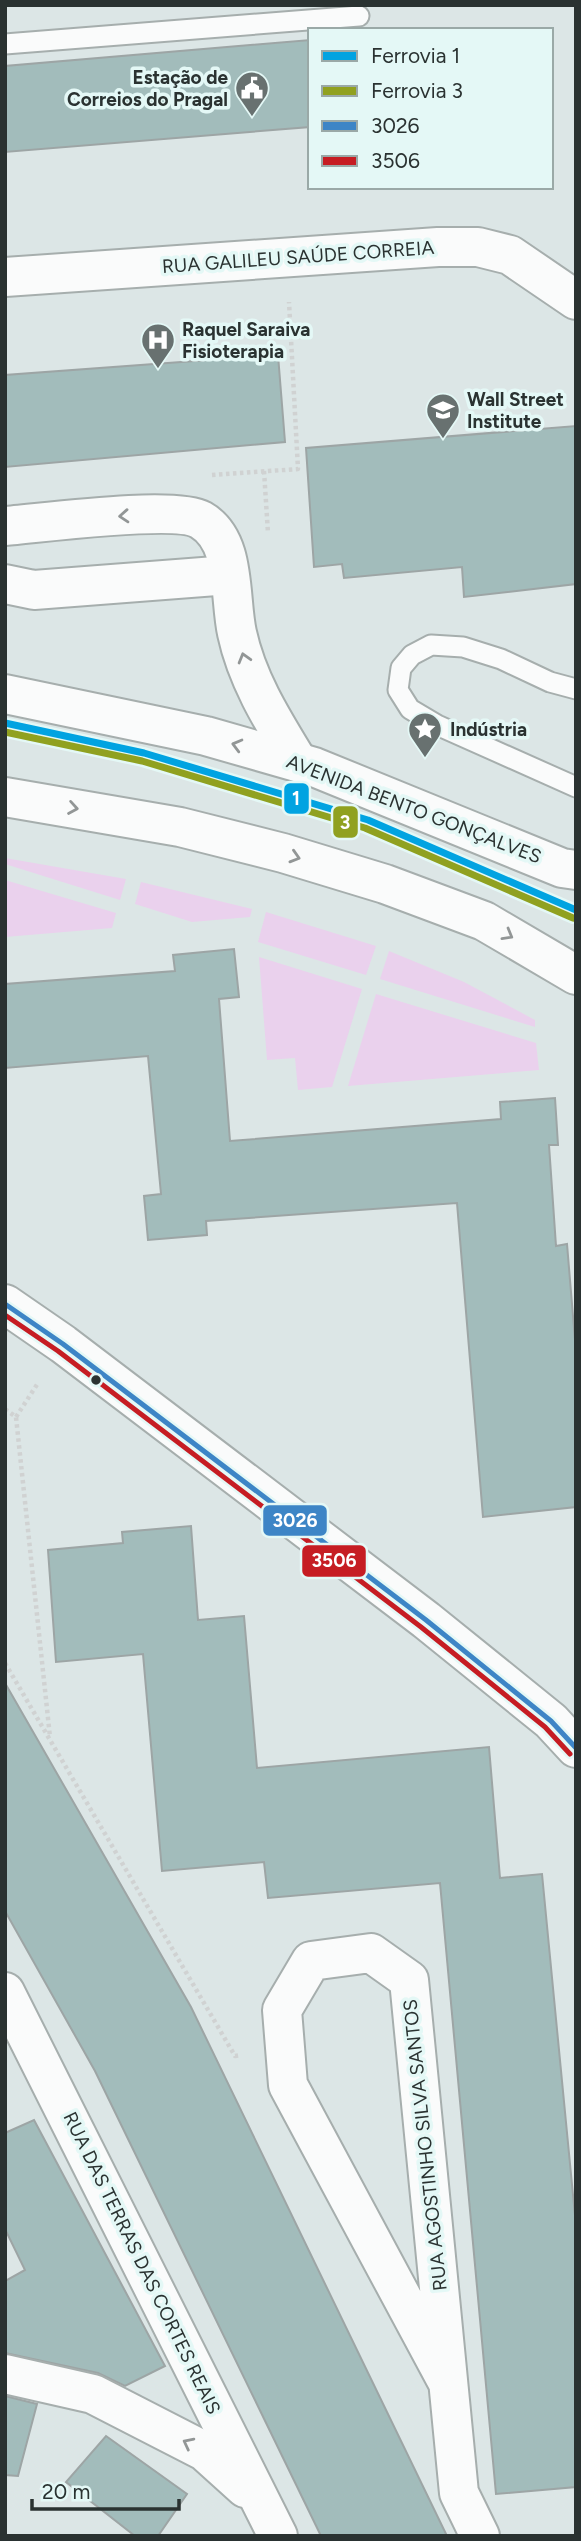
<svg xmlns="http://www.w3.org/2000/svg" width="581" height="2541" font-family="Figtree,sans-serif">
	<rect width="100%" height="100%" fill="#dce6e6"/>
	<g fill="#ead1ed">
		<polygon points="5,858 126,879 120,900 5,864"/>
		<polygon points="5,880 116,913 112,928 5,937"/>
		<polygon points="141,882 252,909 250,917 192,922 135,904"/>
		<polygon points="266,912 376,946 366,975 258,942"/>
		<polygon points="389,951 464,982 535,1020 535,1027 380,979"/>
		<polygon points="259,957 362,989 332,1087 298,1090 295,1058 267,1060"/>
		<polygon points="376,994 536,1043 539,1070 348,1086"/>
	</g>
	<g fill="#a2bcbb" stroke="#9da5a5" stroke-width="2">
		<polygon points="310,40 310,127 5,152 5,66"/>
		<polygon points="278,355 285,442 5,467 5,375"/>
		<polygon points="576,426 576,584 464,597 462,567 344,578 342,564 314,567 306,448"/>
		<polygon points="234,949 239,997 219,999 230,1141 501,1119 500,1102 555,1098 558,1145 549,1145 556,1246 567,1244 576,1352 576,1507 483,1517 457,1203 206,1221 207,1235 148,1240 144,1196 161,1194 148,1056 5,1068 5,984 175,971 173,955"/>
		<polygon points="191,1526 198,1620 244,1616 257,1768 489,1747 500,1878 542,1874 576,2226 576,2487 496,2494 440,1883 268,1898 264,1862 162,1871 143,1654 56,1662 48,1550 123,1543 122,1532"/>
		<polygon points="5,1683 191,2007 447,2536 321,2536 95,2071 5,1911"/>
		<polygon points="34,2120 165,2366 125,2386 98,2373 5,2353 5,2281 25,2270 5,2229 5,2133"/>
		<polygon points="5,2396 37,2404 18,2476 5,2475"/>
		<polygon points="106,2436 187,2494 158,2536 135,2536 66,2482"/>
	</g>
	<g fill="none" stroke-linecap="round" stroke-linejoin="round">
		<g stroke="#a6aead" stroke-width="23">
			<g id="lane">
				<polyline points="5,44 359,16"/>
				<polyline points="576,689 550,682 501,659 463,647 431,645 412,655 401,668 398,690 410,709 437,725 576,787"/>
			</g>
		</g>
		<g stroke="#a6aead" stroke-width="42">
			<g id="street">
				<polyline points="5,277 438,247 478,247 510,255 576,300"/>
				<path d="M5,526C42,523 175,505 201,520C237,541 229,597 237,633C247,680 273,721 298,762"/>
				<polyline points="5,584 34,590 229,575"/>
				<polyline points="5,1304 63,1344 426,1620 551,1721 576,1748"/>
				<polyline points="5,1992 278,2536"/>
				<polyline points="5,2374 93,2394 204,2451 245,2488"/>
				<polyline points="448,2383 288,2085 282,2010 311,1961 371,1953 409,1980 459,2493 480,2536"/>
			</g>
		</g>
		<g stroke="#a6aead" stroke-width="42">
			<g id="primary">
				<polyline points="5,694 206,736 314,767 562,868 576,870"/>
				<polyline points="5,797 180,827 283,853 385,884 484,921 576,975"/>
			</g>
		</g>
		<g stroke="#d0d2d2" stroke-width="4.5" stroke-dasharray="3.5 3.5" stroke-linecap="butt">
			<polyline points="264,471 268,533"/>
			<polyline points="212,475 298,469 289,302"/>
			<polyline points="5,1409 16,1417 50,1737"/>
			<polyline points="16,1417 38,1383"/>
			<polyline points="5,1663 235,2056 241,2055"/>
		</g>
		<use href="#lane" stroke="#fafbfb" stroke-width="19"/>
		<use href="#street" stroke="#fafbfb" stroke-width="38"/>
		<use href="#primary" stroke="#fafbfb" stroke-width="38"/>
		<g stroke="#e4f8f6" stroke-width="10">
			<polyline id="bus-1" points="5,1304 63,1344 426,1620 551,1721 576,1748"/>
		</g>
		<g stroke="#e4f8f6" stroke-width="10">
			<polyline id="bus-2" points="5,1315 58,1351 421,1627 545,1727 570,1754"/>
		</g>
		<use href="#bus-1" stroke="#3d85c6" stroke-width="5"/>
		<use href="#bus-2" stroke="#c61d23" stroke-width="5"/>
		<g stroke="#e4f8f6" stroke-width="12">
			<polyline id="rail-1" points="5,723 144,753 368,820 576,910"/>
		</g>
		<g stroke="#e4f8f6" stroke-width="12">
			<polyline id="rail-2" points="5,732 142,761 365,828 573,918"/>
		</g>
		<use href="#rail-1" stroke="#01a3e1" stroke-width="7"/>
		<use href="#rail-2" stroke="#90a120" stroke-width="7"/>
	</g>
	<defs><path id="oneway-chevron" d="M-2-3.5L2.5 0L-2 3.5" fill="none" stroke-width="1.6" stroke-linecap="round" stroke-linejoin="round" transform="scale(1.75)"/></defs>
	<g stroke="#929696">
		<use href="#oneway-chevron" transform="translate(124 516) rotate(176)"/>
		<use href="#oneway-chevron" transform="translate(244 658) rotate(-106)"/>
		<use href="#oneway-chevron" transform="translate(237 745) rotate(-165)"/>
		<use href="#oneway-chevron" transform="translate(73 808) rotate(10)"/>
		<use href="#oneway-chevron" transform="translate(295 857) rotate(17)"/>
		<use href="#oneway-chevron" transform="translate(508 935) rotate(30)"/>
		<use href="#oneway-chevron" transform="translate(188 2443) rotate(-153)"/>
	</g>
	<defs>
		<g id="civic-pin" transform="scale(1.75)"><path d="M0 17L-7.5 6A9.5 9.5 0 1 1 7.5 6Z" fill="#687170" stroke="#e4f8f6"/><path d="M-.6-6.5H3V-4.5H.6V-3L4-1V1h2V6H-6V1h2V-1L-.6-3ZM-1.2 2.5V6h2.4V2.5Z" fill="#fff"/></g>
		<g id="hospital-pin" transform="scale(1.75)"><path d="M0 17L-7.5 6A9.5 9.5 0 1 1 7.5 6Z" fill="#687170" stroke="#e4f8f6"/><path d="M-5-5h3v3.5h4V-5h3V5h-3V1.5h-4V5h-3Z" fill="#fff"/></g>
		<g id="school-pin" transform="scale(1.75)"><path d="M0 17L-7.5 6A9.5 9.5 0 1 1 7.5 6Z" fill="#687170" stroke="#e4f8f6"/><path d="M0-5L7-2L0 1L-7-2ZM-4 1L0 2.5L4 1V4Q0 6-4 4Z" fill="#fff"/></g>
		<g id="sight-pin" transform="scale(1.75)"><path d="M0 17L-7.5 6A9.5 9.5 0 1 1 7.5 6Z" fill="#687170" stroke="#e4f8f6"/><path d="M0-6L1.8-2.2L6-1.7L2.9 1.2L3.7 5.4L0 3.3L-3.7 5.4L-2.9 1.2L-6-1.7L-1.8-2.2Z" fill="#fff"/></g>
	</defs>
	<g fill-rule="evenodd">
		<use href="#civic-pin" x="252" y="88"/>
		<use href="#hospital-pin" x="158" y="340"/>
		<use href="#school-pin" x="443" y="410"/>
		<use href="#sight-pin" x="425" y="729"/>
	</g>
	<circle fill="#2a3231" stroke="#e4f8f6" stroke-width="2.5" cx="96" cy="1380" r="6"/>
	<g text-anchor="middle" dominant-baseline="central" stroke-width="7" stroke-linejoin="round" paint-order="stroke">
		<g font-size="19" font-weight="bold" fill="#2a3231" stroke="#e4f8f6" text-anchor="start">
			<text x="228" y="77" text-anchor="end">Estação de<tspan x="228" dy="22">Correios do Pragal</tspan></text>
			<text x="182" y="329">Raquel Saraiva<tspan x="182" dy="22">Fisioterapia</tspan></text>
			<text x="467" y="399">Wall Street<tspan x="467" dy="22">Institute</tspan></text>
			<text x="450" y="729">Indústria</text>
		</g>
		<g font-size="19" fill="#2a3231" stroke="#e4f8f6">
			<text transform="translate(298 257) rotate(-4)">RUA GALILEU SAÚDE CORREIA</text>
			<text transform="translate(414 809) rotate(21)">AVENIDA BENTO GONÇALVES</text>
			<text transform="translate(425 2145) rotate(-96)">RUA AGOSTINHO SILVA SANTOS</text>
			<text transform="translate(142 2263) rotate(64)">RUA DAS TERRAS DAS CORTES REAIS</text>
		</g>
	</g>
	<g stroke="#e4f8f6" stroke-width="2.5">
		<rect x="283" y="782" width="27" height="33" rx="7" fill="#01a3e1"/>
		<rect x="332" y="805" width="27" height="34" rx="7" fill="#90a120"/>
		<rect x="262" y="1504" width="66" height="33" rx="7" fill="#3d85c6"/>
		<rect x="301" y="1544" width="66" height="34" rx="7" fill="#c61d23"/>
	</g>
	<g font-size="19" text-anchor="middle" font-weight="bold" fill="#fff">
		<text x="296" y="805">1</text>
		<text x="345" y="829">3</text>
		<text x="295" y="1527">3026</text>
		<text x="334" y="1567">3506</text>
	</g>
	<rect width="581" height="2541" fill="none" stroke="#2a3231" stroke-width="14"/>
	<rect x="308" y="28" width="245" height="161" fill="#e4f8f6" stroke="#9aa9a7" stroke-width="2"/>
	<rect x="322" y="51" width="35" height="10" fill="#01a3e1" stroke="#9aa9a7" stroke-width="2"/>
	<text x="371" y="63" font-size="21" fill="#2a3231">Ferrovia 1</text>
	<rect x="322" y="86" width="35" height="10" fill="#90a120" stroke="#9aa9a7" stroke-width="2"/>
	<text x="371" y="98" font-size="21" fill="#2a3231">Ferrovia 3</text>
	<rect x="322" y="121" width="35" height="10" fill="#3d85c6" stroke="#9aa9a7" stroke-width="2"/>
	<text x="371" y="133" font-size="21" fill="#2a3231">3026</text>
	<rect x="322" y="156" width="35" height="10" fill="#c61d23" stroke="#9aa9a7" stroke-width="2"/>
	<text x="371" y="168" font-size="21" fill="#2a3231">3506</text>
	<path d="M32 2499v10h147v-10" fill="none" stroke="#2a3231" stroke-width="3.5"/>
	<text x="42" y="2499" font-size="21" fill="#2a3231" stroke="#e4f8f6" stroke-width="5" paint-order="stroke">20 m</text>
</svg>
